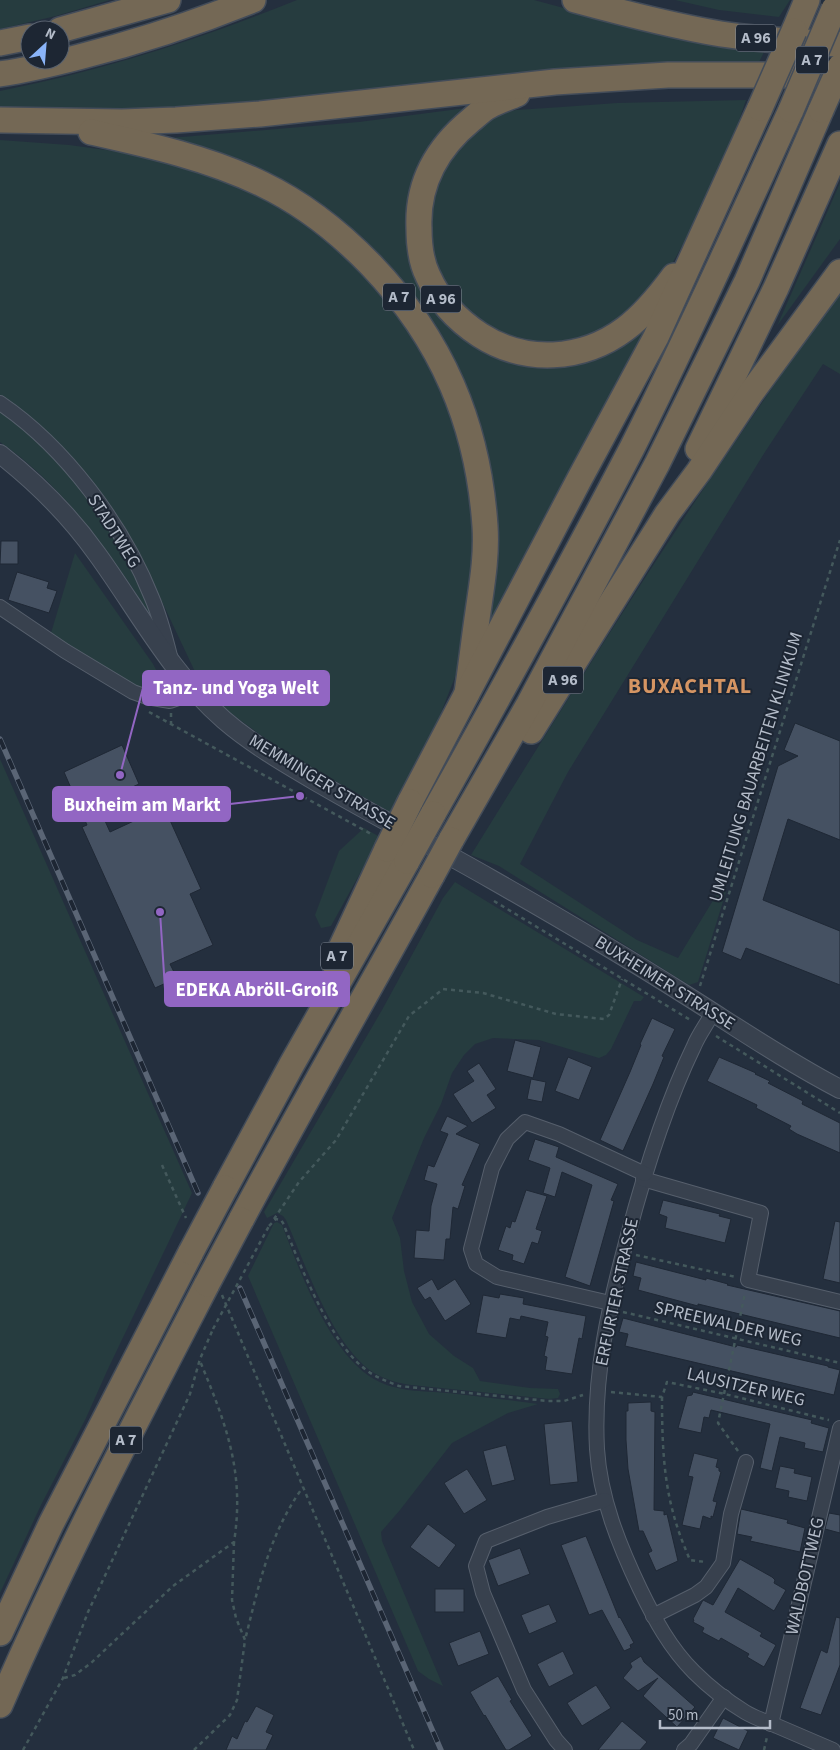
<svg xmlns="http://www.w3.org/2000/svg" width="840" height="1750" font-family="'Source Sans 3',sans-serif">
	<rect width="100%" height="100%" fill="#242f3e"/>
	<g fill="#263c3f">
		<polygon points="0,0 110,0 56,16 0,29"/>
		<path d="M297,0H534L679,39L719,46L765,50L758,64L221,108L0,111V91C102,71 200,39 297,0Z"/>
		<polygon points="675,0 790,0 779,17 719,10"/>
		<polygon points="746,100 728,153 700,213 671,266 631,313 584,341 527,345 475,321 440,279 427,229 434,183 461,140 497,115 516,110 562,107 617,103"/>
		<polygon points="474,107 457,118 410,250 496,355 644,327 648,328 487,638 487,477 384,265 170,138 359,122"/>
		<polygon points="0,140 69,145 136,154 207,171 272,200 356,261 425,350 464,448 476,545 462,653 455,677 426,751 395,815 286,753 244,723 219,704 198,678 138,551 104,498 83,472 35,421 0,395"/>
		<polygon points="840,183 840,239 777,326"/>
		<path d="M840,292V374L823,364L765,452L568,772L520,864L637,940L678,958L723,884L726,892L698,982L689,985L499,866L471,855C559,713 647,570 742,432C774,385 806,338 840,292Z"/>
		<path d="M0,410C46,444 90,491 117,541C132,568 145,596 157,625C112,557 68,489 0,442Z"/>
		<polygon points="75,553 153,664 161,679 165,695 141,689 77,651 51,633"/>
		<polygon points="0,759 192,1193 107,1371 86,1418 41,1505 0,1593"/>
		<polygon points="364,828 380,837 331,926 321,928 315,915 339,851"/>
		<path d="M455,882L644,997L641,1001H634L611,1049L606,1055L599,1058L539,1040L493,1038L475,1044L464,1055L452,1073L441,1104L424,1138L392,1218L400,1238L404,1271L412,1302L429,1334L454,1356L473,1368L480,1381L530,1388L558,1389L560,1394L558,1398L549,1399L411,1385C398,1383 386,1380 374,1373C332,1346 306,1265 286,1220L283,1216L277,1213L267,1218L264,1212L382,1010L443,898Z"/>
		<path d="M277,1222L282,1225C300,1271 329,1353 374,1379C396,1392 423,1391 448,1393C478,1396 508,1400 538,1404L508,1413L452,1443L400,1510L381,1532L382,1541L443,1686L429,1679L418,1671L248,1276L274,1223Z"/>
	</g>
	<g fill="#455162" stroke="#1f2835">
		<polygon points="1,541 18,541 18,564 0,564"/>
		<polygon points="17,572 49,582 47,588 57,591 49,613 8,600"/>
		<polygon points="795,723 840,741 840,840 788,819 763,900 840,931 840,985 746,948 741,960 722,952 778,766 798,756 784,750"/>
		<polygon points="122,745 139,784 97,803 110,832 164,807 201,889 190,894 213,945 170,964 177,978 155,988 82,827 87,825 64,772"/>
		<polygon points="652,1018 675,1029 662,1056 664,1057 653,1084 623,1151 600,1140 630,1072 641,1045 640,1044"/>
		<polygon points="515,1040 541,1047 533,1078 507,1071"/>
		<polygon points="568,1057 592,1067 579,1100 555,1091"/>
		<polygon points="719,1057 756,1073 755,1074 770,1081 768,1083 803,1101 802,1104 840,1123 840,1153 797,1134 789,1129 791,1126 756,1108 757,1105 707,1081"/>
		<polygon points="479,1063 496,1089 487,1095 496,1108 472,1123 453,1094 474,1081 467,1071"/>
		<polygon points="531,1079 546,1082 542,1102 527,1099"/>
		<polygon points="447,1116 468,1126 456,1134 480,1144 462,1185 465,1186 458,1209 453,1207 450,1239 446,1239 444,1260 414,1258 416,1230 429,1231 431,1206 437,1184 424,1180 428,1165 434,1167 448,1134 440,1131"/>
		<polygon points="535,1139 559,1147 556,1157 618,1184 611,1200 614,1201 590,1286 565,1277 592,1185 562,1172 555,1197 543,1193 550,1168 528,1160"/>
		<polygon points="526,1190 547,1196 536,1229 542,1231 538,1244 532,1242 524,1264 512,1260 513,1255 498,1250 506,1226 510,1228 512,1221 515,1222"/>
		<polygon points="663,1200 720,1214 719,1216 731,1219 725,1243 665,1228 667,1217 659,1214"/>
		<polygon points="835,1221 840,1222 840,1283 823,1279"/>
		<polygon points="636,1262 706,1280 706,1278 728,1284 727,1285 840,1311 840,1338 698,1304 698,1306 638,1290 641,1278 633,1276"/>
		<polygon points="432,1279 438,1290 455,1279 471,1304 445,1321 430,1297 425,1300 417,1288"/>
		<polygon points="500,1294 524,1298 523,1304 586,1316 582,1339 579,1338 572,1374 545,1370 547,1357 544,1356 548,1337 545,1336 548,1322 521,1316 520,1320 510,1318 506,1338 476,1333 483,1295 499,1298"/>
		<polygon points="623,1318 736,1347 737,1345 828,1366 828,1367 840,1370 834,1395 625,1346 628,1334 619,1332"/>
		<polygon points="693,1392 812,1420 811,1423 829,1428 823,1452 804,1448 805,1443 780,1437 772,1471 760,1468 770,1424 711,1410 709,1418 704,1417 701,1433 678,1428 687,1396 692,1395"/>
		<polygon points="651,1402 651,1411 655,1412 654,1510 664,1511 664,1515 667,1514 678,1561 656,1571 648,1553 652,1551 643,1531 639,1531 628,1469 626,1440 626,1411 628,1411 628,1403"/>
		<polygon points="572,1421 578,1482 550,1485 544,1424"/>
		<polygon points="506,1445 515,1480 492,1486 483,1451"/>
		<polygon points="694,1453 718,1459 716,1467 719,1468 719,1471 721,1472 713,1501 717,1502 713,1517 711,1516 711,1519 703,1516 700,1529 682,1525 693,1477 688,1476"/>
		<polygon points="780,1466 795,1469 794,1473 812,1477 807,1501 788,1497 789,1491 775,1488"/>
		<polygon points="467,1469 487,1500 464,1514 444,1483"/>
		<polygon points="741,1509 788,1520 787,1523 805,1528 800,1552 750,1541 752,1537 737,1534"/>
		<polygon points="829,1513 840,1515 840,1533 825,1529"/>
		<polygon points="428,1524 456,1545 439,1568 410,1547"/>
		<polygon points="586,1536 619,1618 620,1617 634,1643 630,1645 631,1648 624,1651 602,1610 589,1615 561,1545"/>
		<polygon points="520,1548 530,1574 498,1586 488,1560"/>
		<polygon points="740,1559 772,1577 775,1580 774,1583 786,1590 774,1611 738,1588 725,1612 762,1633 760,1636 776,1645 764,1667 747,1657 749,1654 721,1638 719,1641 702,1632 704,1628 693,1622 694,1620 693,1619 703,1600 713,1605"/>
		<rect x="435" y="1589" width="29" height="23"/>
		<polygon points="549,1604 557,1622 529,1634 521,1615"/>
		<polygon points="836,1617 840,1618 840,1665 821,1715 800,1708 821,1650 827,1653"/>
		<polygon points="480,1631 489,1654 458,1666 449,1643"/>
		<polygon points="563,1651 574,1674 549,1687 537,1664"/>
		<polygon points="641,1656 644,1662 695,1707 677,1727 643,1696 658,1678 638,1691 623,1678 632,1667 630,1663"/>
		<polygon points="498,1676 512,1700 510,1701 532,1736 509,1750 506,1750 485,1715 484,1716 470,1692"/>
		<polygon points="596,1685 611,1708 582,1726 567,1703"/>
		<polygon points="256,1706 274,1715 266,1732 273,1735 266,1750 226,1750 232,1736 237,1739 245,1721 247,1722"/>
		<polygon points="723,1718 748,1731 739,1750 713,1738"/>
		<polygon points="622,1721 647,1742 640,1750 598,1750"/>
	</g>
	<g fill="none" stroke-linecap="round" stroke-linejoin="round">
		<g stroke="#565f6c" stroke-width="16">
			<g id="minor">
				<path d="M0,403C65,447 123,525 152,598C160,617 165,636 170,656"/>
				<polyline points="0,607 65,651 133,692 147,697 170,701 184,696 193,689"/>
				<path d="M713,1012C707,1024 699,1034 694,1046C665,1106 645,1171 628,1235C609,1305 593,1375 597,1449C600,1498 619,1545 640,1589C655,1620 670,1648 694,1672C709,1687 727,1701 745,1712C755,1718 767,1722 777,1726C796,1734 814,1742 833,1750"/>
				<polyline points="643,1179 761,1213 748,1280 840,1302"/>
				<polyline points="610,1303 497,1277 476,1264 471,1249 492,1168 507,1139 525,1122 559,1134 645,1174"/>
				<polyline points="653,1616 695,1595 706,1587 723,1563 731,1514 746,1462"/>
				<polyline points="771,1724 840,1428"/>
				<polyline points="565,1750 556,1740 524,1690 483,1593 476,1566 486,1541 547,1517 605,1500"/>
				<polyline points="684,1750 691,1744 724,1697"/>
			</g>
		</g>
		<g stroke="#565f6c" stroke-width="20">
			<path id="tertiary" d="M0,454C37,483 70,516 97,554C137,609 171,674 224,720C253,745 288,765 322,785C377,817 435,847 491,879C556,916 621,954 684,994C735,1026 786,1061 840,1089"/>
		</g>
		<g stroke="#434c59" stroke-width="28">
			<g id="motorway">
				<path d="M575,0C623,13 672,26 721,34C760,40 800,42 840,44"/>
				<polyline points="60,30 168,0"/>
				<polyline points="794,31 807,0"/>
				<polyline points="0,43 30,37"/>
				<path d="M0,74C27,70 52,64 79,57C138,42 196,23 253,0"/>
				<path d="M517,94C508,98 498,101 489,106C483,109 477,115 471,120C437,148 417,183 419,228C419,243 421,262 428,276C439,301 457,320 480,335C525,364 582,361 625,329C644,315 660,295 674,276"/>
				<polyline points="0,120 122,122 176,120 260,114 555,82 668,75 840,75"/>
				<path d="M91,132C149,145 208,158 262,184C304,204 339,232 371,265C442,339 478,424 485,526C487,555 482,584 478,612C474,639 471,666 467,693"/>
				<polyline points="698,449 776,288 840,144"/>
				<polyline points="531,731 667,514 699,471 751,393 840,272"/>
				<polyline points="410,802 580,478 656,337 760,108"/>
				<path d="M433,814C501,693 568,571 632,448C688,337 739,223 791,110"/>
				<polyline points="451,840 529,704 657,464 747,281 821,110"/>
				<polyline points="334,963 387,849"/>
				<polyline points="225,1188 292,1064 407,861"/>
				<path d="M241,1220C303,1104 369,990 432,875"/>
				<polyline points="0,1633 51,1524 191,1252"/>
				<path d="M0,1705C62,1562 135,1423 207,1284"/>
			</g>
		</g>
		<g stroke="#44595c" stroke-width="2.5" stroke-dasharray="4 4" stroke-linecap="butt">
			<polyline points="149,712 373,835"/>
			<polyline points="171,713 171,725"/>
			<polyline points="494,901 692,1021"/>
			<polyline points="700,986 840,540"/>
			<polyline points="716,1036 840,1113"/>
			<polyline points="162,1165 186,1218"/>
			<polyline points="274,1219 299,1182 336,1140 409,1016 443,989 483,993 556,1014 604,1019 609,1015 622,979"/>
			<path d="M269,1226L276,1219L281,1220L283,1223C300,1264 330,1343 365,1369C376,1378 387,1381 399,1386L548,1401H564L583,1395"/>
			<polyline points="636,1255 736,1277"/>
			<polyline points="222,1295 414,1750"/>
			<polyline points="623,1312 840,1363"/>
			<polyline points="611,1392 662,1397 667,1382 725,1394 829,1420"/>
			<path d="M662,1397C662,1437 663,1478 674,1516C678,1531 684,1546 690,1560L706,1562"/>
			<polyline points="738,1451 718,1423 745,1293"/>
			<path d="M234,1542L232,1600L236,1618L245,1640C259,1585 269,1534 303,1487"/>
			<path d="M64,1678L75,1675L91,1663L173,1586L234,1542C245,1472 226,1424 200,1361"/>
			<polyline points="23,1750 63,1678 88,1612 190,1394 200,1359 213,1329"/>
			<polyline points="194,1750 230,1715 237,1700 245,1640"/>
			<polyline points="764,1750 767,1737"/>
		</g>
		<use href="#minor" stroke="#38414e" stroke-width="14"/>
		<use href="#tertiary" stroke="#38414e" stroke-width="18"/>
		<use href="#motorway" stroke="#746855" stroke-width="25"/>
		<g stroke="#5a6575" stroke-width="5.5">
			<g id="rail">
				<polyline points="0,739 198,1193"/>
				<polyline points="240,1288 441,1750"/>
			</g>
		</g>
		<use href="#rail" stroke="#1d2633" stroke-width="4" stroke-dasharray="11" stroke-linecap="butt"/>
		<g stroke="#434c59" stroke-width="28" stroke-linecap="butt">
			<g id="motorway-bridge">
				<polyline points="760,108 794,31"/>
				<polyline points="791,110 834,9"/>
				<polyline points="821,110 840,67"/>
				<polyline points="387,849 410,802"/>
				<polyline points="407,861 433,814"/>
				<polyline points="432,875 451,840"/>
				<polyline points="191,1252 225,1188"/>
				<polyline points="207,1284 241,1220"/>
			</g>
		</g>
		<polyline stroke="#44595c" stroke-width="2.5" stroke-dasharray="4 4" stroke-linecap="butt" points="213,1329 269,1226"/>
		<use href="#motorway-bridge" stroke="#746855" stroke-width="25"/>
	</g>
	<g text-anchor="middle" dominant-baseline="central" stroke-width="4" stroke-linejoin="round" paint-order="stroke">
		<g fill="#1d2633" stroke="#878f9c" stroke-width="1">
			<rect x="736" y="24.5" width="40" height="27" rx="4"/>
			<rect x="796" y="46.5" width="32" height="27" rx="4"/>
			<rect x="383" y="283.5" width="32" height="27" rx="4"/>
			<rect x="421" y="285.5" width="40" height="27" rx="4"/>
			<rect x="543" y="666.5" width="40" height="27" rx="4"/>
			<rect x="321" y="942.5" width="32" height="27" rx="4"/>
			<rect x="110" y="1426.5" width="32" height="27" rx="4"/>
		</g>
		<g font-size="16" font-weight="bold" fill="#b4bcc9">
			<text x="756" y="38">A 96</text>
			<text x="812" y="60">A 7</text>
			<text x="399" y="297">A 7</text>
			<text x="441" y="299">A 96</text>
			<text x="563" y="680">A 96</text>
			<text x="337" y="956">A 7</text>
			<text x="126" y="1440">A 7</text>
		</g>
		<g font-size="18" fill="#b4bcc9" stroke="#1d2633">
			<text transform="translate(114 531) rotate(58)">STADTWEG</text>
			<text transform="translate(756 767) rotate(-73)">UMLEITUNG BAUARBEITEN KLINIKUM</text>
			<text transform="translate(322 782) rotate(31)">MEMMINGER STRASSE</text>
			<text transform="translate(665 983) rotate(32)">BUXHEIMER STRASSE</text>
			<text transform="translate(617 1292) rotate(-78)">ERFURTER STRASSE</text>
			<text transform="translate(728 1324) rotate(13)">SPREEWALDER WEG</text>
			<text transform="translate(746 1387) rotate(13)">LAUSITZER WEG</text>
			<text transform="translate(805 1576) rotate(-77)">WALDBOTTWEG</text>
		</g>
		<g font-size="22" font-weight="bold" letter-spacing="1" fill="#d59563" stroke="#1d2633">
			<text x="690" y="686">BUXACHTAL</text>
		</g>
	</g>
	<path fill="none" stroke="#9266c3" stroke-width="2" d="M120 775L143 688M300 796L230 804M160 912L165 989"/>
	<g fill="#9266c3" stroke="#1d2633" stroke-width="2">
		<circle cx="120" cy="775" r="5"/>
		<circle cx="300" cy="796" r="5"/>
		<circle cx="160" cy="912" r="5"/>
	</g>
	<g fill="#9266c3" stroke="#9266c3" stroke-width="2">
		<rect x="143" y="671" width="186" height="34" rx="5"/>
		<rect x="53" y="787" width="177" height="34" rx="5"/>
		<rect x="165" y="972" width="184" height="34" rx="5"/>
	</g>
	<g font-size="19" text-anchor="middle" font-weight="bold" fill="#fff">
		<text x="236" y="694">Tanz- und Yoga Welt</text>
		<text x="142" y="811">Buxheim am Markt</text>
		<text x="257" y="996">EDEKA Abröll-Groiß</text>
	</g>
	<g transform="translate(45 45) rotate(26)"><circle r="24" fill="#1d2633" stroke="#59626f"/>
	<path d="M0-4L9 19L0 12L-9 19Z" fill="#8ab4f8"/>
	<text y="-8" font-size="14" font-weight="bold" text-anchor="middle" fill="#b4bcc9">N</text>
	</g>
	<path d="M660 1720v8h110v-8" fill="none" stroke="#b4bcc9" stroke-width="2.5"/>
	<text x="668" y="1720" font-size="15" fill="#b4bcc9" stroke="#1d2633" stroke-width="4" paint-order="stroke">50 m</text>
</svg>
